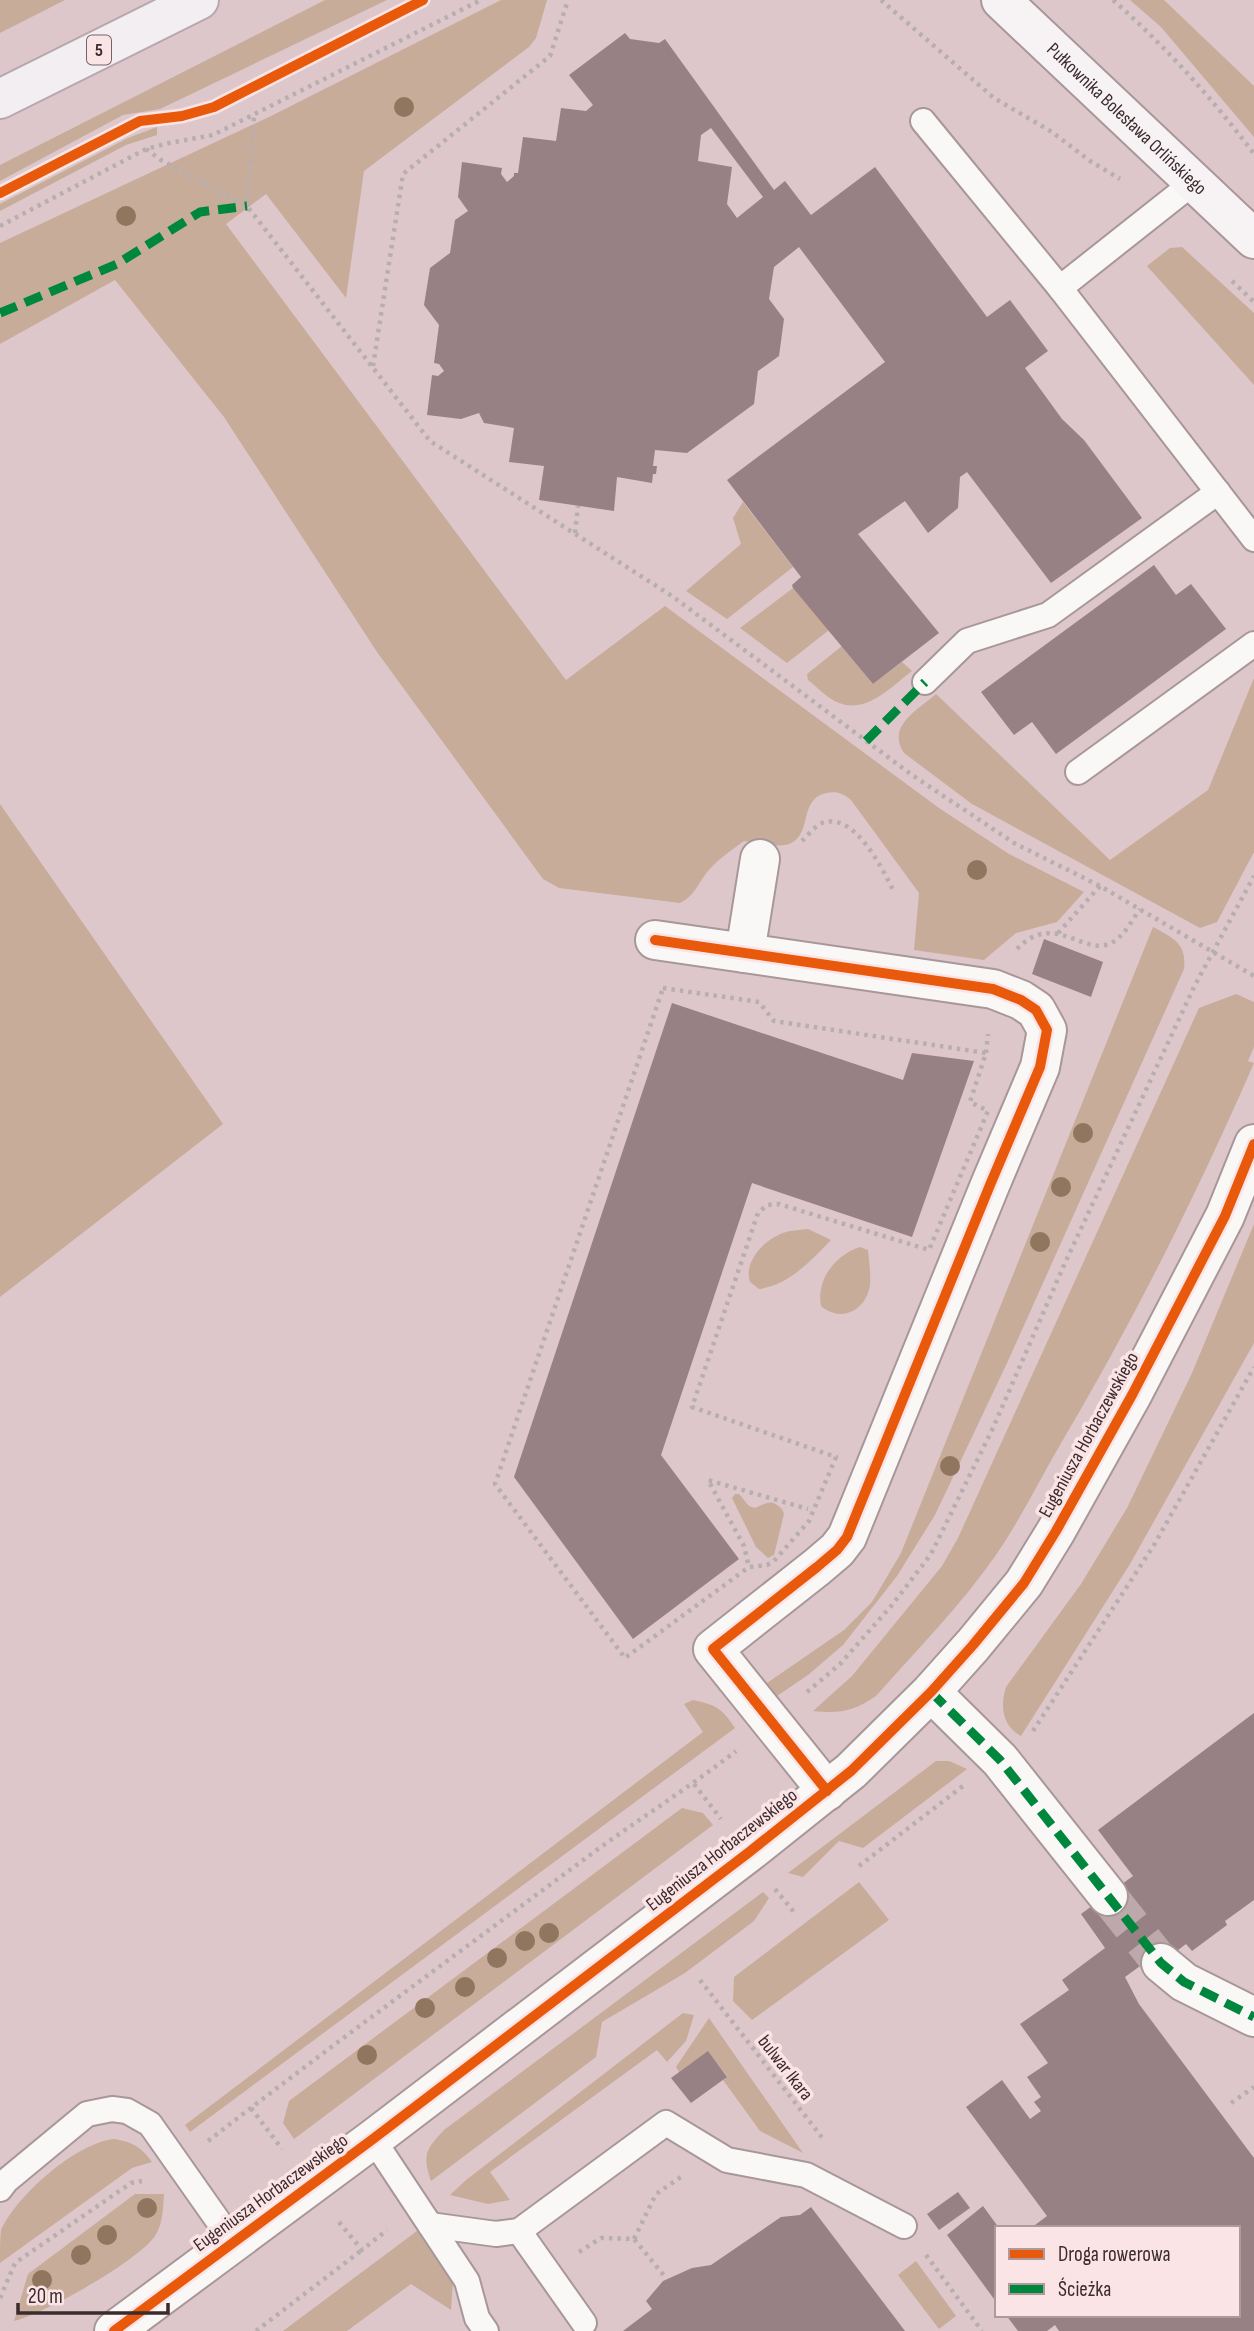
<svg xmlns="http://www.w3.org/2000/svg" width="1254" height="2331" font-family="'Sofia Sans Condensed',sans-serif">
	<rect width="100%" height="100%" fill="#dec7ca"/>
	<g fill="#c7ac9a">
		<polygon points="0,0 65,0 0,33"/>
		<polygon points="325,0 387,0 160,109 123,115 0,181 0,165"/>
		<path d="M501,0H547L536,38L529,47L364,171L346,298L266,194L226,224L566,680L665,606L939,808L1009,854L1084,892L1057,922L1016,933L984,960L914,950L919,893L851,800C843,793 836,791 826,793C799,800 812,830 793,842C781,850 758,842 744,841C732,850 719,858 709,870C699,881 695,896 680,903L559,888L543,879L377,652L224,417L115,280L0,344V317L2,315L0,312V243L269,117Z"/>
		<polygon points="1130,0 1164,0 1254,86 1254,137 1161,27"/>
		<polygon points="157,127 157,135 126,145 0,211 0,204 128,138"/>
		<polygon points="1182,247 1254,313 1254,385 1147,266 1170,248"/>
		<polygon points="743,502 793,567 727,619 686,591 741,544 733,518"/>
		<polygon points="793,588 829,630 787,663 740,628"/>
		<path d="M842,646L873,684L902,662L912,671C892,686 867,714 839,703C828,699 817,687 808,680L807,674Z"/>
		<path d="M1254,678V852L1217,922L1200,928L972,804L904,753C886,726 918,710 936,694L1110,860L1208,790Z"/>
		<polygon points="0,804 223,1124 0,1297"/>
		<path d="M1153,927C1173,938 1187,943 1184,969L1008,1361L935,1515L897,1576L843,1645L808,1675L777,1696L767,1683L844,1630L872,1602L901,1553Z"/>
		<path d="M1236,994L1254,1002V1047L1248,1061L1254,1063C1197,1194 1133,1322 1060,1445C1039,1481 1020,1520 996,1555C961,1605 917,1650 876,1696C854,1711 840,1714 813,1711L852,1676L942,1566L958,1538L1199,1008Z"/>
		<path d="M1254,1224V1343L1130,1564L1021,1736C1002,1726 1000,1706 1006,1687L1081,1584L1127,1508L1192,1373Z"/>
		<path d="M808,1229L831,1240C811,1261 789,1285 759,1289L750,1282C743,1260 766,1238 786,1232C793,1230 801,1230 808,1229Z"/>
		<path d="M860,1247L868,1250C869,1261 871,1274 870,1285C866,1311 841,1323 821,1306C816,1280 835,1255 860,1247Z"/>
		<path d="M735,1494H739L749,1506L755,1508C767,1503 771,1498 782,1509L784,1514L774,1555L768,1558L756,1547L732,1498Z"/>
		<path d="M693,1700C716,1705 722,1708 735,1728L190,2132L185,2125L703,1732L684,1704Z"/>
		<polygon points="936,1761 949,1761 967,1769 863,1848 839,1841 803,1877 788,1873"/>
		<polygon points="682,1808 703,1813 713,1825 294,2139 283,2123 289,2101"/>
		<polygon points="859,1882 889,1920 752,2020 733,2001 734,1977"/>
		<path d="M763,1892L769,1898L754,1921L685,1973L602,2022L596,2057L431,2181C422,2155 426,2149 444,2130Z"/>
		<polygon points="683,2013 694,2015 686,2041 667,2062 657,2050 490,2172 510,2200 488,2204 450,2195 466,2180"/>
		<polygon points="709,2018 803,2153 760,2131 723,2080 727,2076 708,2052 679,2072 676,2067"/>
		<path d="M114,2139C133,2142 141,2147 152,2162L132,2168L0,2263C0,2253 0,2238 1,2230C17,2195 76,2143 114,2139Z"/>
		<path d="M135,2194H164C163,2208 163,2224 155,2236C138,2261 44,2314 14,2321L28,2274Z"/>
		<polygon points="417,2231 453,2281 451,2310 411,2284 347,2331 283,2331"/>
		<polygon points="916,2261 956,2316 939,2329 898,2275"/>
	</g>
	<g fill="#978185" fill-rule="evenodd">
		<path d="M625,33L630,39L659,43L665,39L774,190L785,181L811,215L875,167L987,317L1010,300L1048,351L1025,368L1062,419L1084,440L1142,518L1051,583L967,472L960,477L958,508L928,533L905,501L858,534L939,633L873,684L793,588L792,585L801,577L727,480L885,362L799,247L774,267L769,299L784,319L779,356L758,371L754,404L687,453L655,450L653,466H657L656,474H653L652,483L617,477L614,511L539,500L544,466L509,462L514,428L484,423L479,413L461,419L427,415L432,375L438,376L444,371L439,364L434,363L439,325L424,305L430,268L450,253L455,220L468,211L458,197L462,162L502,168L501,174L507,182L514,176V173H518L523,137L556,141L561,108L586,111L593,105L569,75ZM711,128L763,197L737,218L727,204L732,167L698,161L701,135Z"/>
		<polygon points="1154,565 1176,595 1191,584 1226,629 1056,754 1032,722 1014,735 981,692"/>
		<polygon points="1044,939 1103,962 1091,997 1032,974"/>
		<polygon points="672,1003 903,1080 912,1053 974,1061 912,1237 752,1183 661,1455 739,1559 633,1639 514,1477"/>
		<polygon points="1254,1713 1254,1900 1225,1921 1227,1925 1192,1951 1186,1944 1161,1963 1151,1958 1125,1977 1139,2004 1254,2158 1254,2331 1059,2331 1055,2325 1047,2331 1018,2331 1006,2315 1238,2315 1238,2228 1031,2228 1047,2216 966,2107 1002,2080 1030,2119 1041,2111 1034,2102 1041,2097 1027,2077 1048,2063 1020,2024 1069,1990 1062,1980 1105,1948 1081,1914 1133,1876 1098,1830"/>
		<polygon points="708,2051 727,2077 691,2103 671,2078"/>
		<polygon points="958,2192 970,2208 939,2230 927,2214"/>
		<polygon points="983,2206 999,2228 997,2228 997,2303 947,2235"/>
		<polygon points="811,2207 905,2331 623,2331 652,2309 646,2301 663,2281 692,2268 711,2265 781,2217 800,2215"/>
	</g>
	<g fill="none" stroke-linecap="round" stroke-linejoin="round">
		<polyline stroke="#bda8ab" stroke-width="38" stroke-dasharray="38 19" stroke-linecap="butt" points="1108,1896 1161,1963"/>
		<g stroke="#a89799" stroke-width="28">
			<g id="lane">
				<polyline points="923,121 1060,288 1254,539"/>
				<polyline points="1060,288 1194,182"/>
				<polyline points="925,682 967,641 1048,615 1218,492"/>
				<polyline points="1078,772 1254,644"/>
				<polyline points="373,2139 467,2281 477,2318 486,2331"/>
				<polyline points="0,2189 6,2181 87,2114 112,2109 127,2111 150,2124 233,2242"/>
				<polyline points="430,2225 496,2234 519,2231 666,2123 727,2160 806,2175 904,2226"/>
				<polyline points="519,2231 584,2323"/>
			</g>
		</g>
		<g stroke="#a89799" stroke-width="42">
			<g id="street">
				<polyline points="655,940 993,989 1021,1000 1036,1010 1047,1030 1040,1067 990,1185 847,1537 837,1550 817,1567 713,1649 827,1791"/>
				<polyline points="745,953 760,859"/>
				<polyline points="931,1692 1000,1760 1108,1896"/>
				<polyline points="1161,1963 1184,1982 1254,2017"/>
				<polyline points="114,2331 373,2139 748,1853 851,1771 931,1692 973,1645 1024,1583 1056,1531 1132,1395 1225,1216 1254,1144"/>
			</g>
		</g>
		<g stroke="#a89799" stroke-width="42">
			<g id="secondary">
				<path id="s1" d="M1001,0L1254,239"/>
			</g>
		</g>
		<g stroke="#b7a8b0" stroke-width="42">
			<polyline id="primary" points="0,99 199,0"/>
		</g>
		<g stroke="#b6aeaf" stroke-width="4.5" stroke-dasharray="3.5 5" stroke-linecap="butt">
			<polyline points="881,0 994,98 1052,132 1090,161 1120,179"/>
			<path d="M1113,0C1165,46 1213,99 1254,154"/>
			<polyline points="146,149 161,160 247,206 430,441 672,596 912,775 1014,843 1100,886 1254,976"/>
			<polyline points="247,206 254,117"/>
			<polyline points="0,226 146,149 169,143 213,135 481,0"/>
			<polyline points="1232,281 1254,302"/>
			<polyline points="373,366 403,174 550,56 568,0"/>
			<polyline points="575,533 578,506"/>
			<path d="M802,841C808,835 815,826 822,823C854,811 882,868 893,890"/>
			<polyline points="1058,933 1100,886"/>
			<path d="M1017,949C1054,910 1083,957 1111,943C1124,937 1132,920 1140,909"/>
			<polygon points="663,988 759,1002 774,1021 986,1053 970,1102 988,1111 929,1250 779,1204 767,1205 758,1213 692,1407 836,1457 809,1521 774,1561 767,1565 749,1567 625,1658 495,1484"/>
			<polyline points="986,1053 988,1034"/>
			<polyline points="748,1563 744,1546 708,1480 808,1509"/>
			<polyline points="807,1692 840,1664 892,1605 931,1554 993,1428 1064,1265 1195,985 1254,876"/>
			<polyline points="1033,1731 1154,1545 1254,1367"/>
			<polyline points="694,1784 721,1819"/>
			<polyline points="859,1866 963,1786"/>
			<polyline points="775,1889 794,1912"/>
			<polyline points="700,1980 824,2140"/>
			<polyline points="1231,2103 1254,2087"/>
			<polyline points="251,2108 282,2149"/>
			<path d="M208,2141C337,2041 468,1946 598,1849C644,1816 691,1786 736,1751"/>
			<polyline points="339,2222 362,2250 387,2230"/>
			<polyline points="634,2239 656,2194 681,2177"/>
			<polyline points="579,2252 601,2238 634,2239 666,2278"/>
			<polyline points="926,2255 982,2331"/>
			<polyline points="0,2298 15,2263 131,2183 142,2181"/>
			<polyline points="256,2331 362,2250"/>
		</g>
		<use href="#lane" stroke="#faf7f7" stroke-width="24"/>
		<use href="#street" stroke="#faf7f7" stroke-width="38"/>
		<use href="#secondary" stroke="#f7f2f4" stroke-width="38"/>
		<use href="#primary" stroke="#f3eef1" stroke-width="38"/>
		<g stroke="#00873e" stroke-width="9" stroke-dasharray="18 9" stroke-linecap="butt">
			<polyline points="0,313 117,264 200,212 247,206"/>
			<polyline points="866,741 925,682"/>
			<polyline points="931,1692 1000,1760 1161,1963 1184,1982 1254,2017"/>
		</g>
		<g stroke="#fbe4e6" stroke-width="15">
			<g id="cycleway">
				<polyline points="0,193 140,121 182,116 214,107 423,0"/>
				<polyline points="655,940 993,989 1021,1000 1036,1010 1047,1030 1040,1067 990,1185 847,1537 837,1550 817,1567 713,1649 827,1791"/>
				<polyline points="114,2331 373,2139 748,1853 851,1771 931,1692 973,1645 1024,1583 1056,1531 1132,1395 1225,1216 1254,1144"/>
			</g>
		</g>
		<use href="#cycleway" stroke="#e8590c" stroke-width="10"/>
	</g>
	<g fill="#90755f">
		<circle cx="404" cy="107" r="10"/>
		<circle cx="126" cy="216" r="10"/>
		<circle cx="977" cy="870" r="10"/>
		<circle cx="1083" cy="1133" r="10"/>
		<circle cx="1061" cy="1187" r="10"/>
		<circle cx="1040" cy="1242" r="10"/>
		<circle cx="950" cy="1466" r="10"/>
		<circle cx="549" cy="1933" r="10"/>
		<circle cx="525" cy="1941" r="10"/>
		<circle cx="497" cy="1958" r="10"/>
		<circle cx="465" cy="1987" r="10"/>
		<circle cx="425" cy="2008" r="10"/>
		<circle cx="367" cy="2055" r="10"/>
		<circle cx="147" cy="2208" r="10"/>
		<circle cx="107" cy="2235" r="10"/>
		<circle cx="81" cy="2255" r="10"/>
		<circle cx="42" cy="2280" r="10"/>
	</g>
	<g text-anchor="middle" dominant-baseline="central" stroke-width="7" stroke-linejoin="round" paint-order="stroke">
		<rect fill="#fbe4e6" stroke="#756264" stroke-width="2" x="87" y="35.5" width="24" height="29" rx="5"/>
		<g font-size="18" font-weight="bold" fill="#3b2b2d">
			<text x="99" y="50">5</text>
		</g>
		<g font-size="19" fill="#3b2b2d" stroke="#fbe4e6">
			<text stroke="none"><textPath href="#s1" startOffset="173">Pułkownika Bolesława Orlińskiego</textPath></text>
			<text transform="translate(1089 1435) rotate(-61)">Eugeniusza Horbaczewskiego</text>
			<text transform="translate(722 1850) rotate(-38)">Eugeniusza Horbaczewskiego</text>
			<text transform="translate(785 2068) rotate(52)">bulwar Ikara</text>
			<text transform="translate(271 2193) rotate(-36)">Eugeniusza Horbaczewskiego</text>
		</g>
	</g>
	<rect x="995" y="2226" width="245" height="91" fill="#fbe4e6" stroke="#ae9a9c" stroke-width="2"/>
	<rect x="1009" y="2249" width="35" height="10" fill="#e8590c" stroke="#ae9a9c" stroke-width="2"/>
	<text x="1058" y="2261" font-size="21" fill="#3b2b2d">Droga rowerowa</text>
	<rect x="1009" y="2284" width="35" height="10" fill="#00873e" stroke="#ae9a9c" stroke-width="2"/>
	<text x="1058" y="2296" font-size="21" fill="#3b2b2d">Ścieżka</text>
	<path d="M18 2303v10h150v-10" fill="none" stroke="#3b2b2d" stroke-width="3.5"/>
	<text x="28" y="2303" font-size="21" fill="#3b2b2d" stroke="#fbe4e6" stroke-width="5" paint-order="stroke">20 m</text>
</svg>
